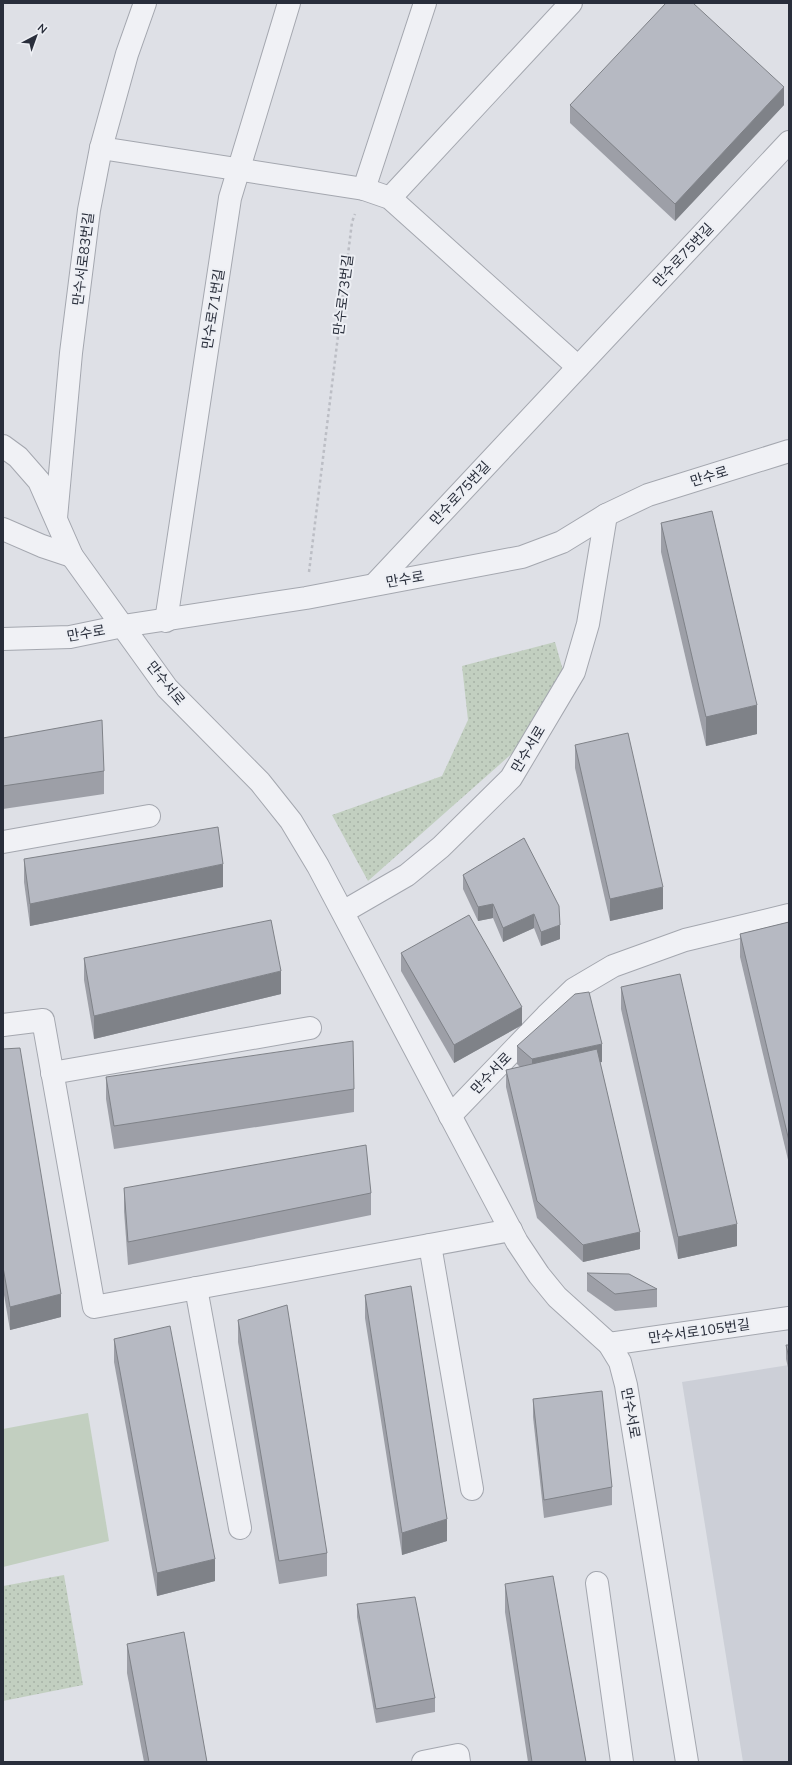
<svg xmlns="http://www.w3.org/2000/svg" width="792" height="1765" font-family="Mulish,'Noto Sans KR',sans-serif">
	<defs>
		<pattern id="park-dots" width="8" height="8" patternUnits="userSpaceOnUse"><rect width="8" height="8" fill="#c2cfc0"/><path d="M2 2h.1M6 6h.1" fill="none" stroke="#a7b2a6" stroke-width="1.8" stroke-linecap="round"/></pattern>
	</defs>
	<rect width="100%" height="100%" fill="#dee0e6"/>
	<polygon fill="#cccfd7" points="789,1365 789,1762 743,1762 682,1382"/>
	<g fill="url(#park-dots)">
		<polygon points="555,642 564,674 516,750 368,881 332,815 442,776 468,720 462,666"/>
		<polygon points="64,1575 83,1685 3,1701 3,1586"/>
	</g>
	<polygon fill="#c2cfc0" points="88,1413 109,1541 3,1567 3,1429"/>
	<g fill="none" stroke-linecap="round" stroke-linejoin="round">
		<g stroke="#a4a7af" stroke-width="24">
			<g id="minor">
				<polyline points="101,148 364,189 390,198 578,367"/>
				<polyline points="364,189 425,3"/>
				<polyline points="390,198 571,3"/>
				<polyline points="3,446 18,457 39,481 72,556 167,688 260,782 291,821 318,866 517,1242 539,1275 557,1297 609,1344 620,1362 626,1385 687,1762"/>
				<polyline points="56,518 71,353 89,210 101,148 127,54 145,3"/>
				<polyline points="3,529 42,546 72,556"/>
				<polyline points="375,584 789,142"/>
				<polyline points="166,621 230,198 289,3"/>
				<polyline points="3,639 70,637 123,626 306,598 522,557 562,542 606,515 648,495 789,451"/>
				<polyline points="3,842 149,816"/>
				<polyline points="343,912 407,875 441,847 511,778 574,672 588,624 606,515"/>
				<polyline points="3,1025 43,1020 94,1307 511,1230"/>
				<polyline points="52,1073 310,1028"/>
				<polyline points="450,1116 546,1016 574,989 613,966 685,940 789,915"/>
				<polyline points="430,1245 472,1489"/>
				<polyline points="196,1288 240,1528"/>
				<polyline points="609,1344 789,1318"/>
				<polyline points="597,1583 622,1762"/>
				<polyline points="423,1762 458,1755 459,1762"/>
			</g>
		</g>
		<polyline stroke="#bcbec5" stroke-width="2.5" stroke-dasharray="3 3" stroke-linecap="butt" points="309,572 352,222 355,214"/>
		<use href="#minor" stroke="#f0f1f5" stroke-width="22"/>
	</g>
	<g fill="#9d9fa7">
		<polygon points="570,105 784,105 675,221 570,123"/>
		<polygon points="661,523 757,734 706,746 661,552"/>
		<polygon points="3,738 104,771 104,794 3,809"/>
		<polygon points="575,745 663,909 610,921 575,768"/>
		<polygon points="524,838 560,939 541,946 534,928 503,942 493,918 478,921 463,889 463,875"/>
		<polygon points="24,859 223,887 30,926 24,882"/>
		<polygon points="789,922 789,1164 740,957 740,934"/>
		<polygon points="401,953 522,1025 454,1063 401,971"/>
		<polygon points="84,958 281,994 94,1039 84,980"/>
		<polygon points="621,987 737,1246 678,1259 621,1009"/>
		<polygon points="517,1046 602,1062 600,1062 640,1249 583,1262 537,1218 506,1087 506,1070 520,1067 517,1064"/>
		<polygon points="3,1049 61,1317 10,1330 3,1289"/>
		<polygon points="106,1077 354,1089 354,1112 114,1149 106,1099"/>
		<polygon points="124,1188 371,1193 371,1215 128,1265 124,1211"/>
		<polygon points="587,1273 657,1289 657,1307 615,1311 587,1291"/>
		<polygon points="365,1295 447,1541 402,1555 365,1318"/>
		<polygon points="238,1320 327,1553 327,1576 279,1584 238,1342"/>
		<polygon points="114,1339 215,1581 157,1596 114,1362"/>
		<polygon points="786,1345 789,1345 789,1372 786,1359"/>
		<polygon points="533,1399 612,1487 612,1505 544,1518 533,1417"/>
		<polygon points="505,1584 586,1762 528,1762 505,1612"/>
		<polygon points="357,1604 435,1698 435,1712 376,1723 357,1617"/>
		<polygon points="127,1644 207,1762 144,1762 127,1673"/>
	</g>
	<g fill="#7f8288">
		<polygon points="784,87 784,105 675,221 675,204"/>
		<polygon points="757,705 757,734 706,746 706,717"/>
		<polygon points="223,864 223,887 30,926 30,904"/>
		<polygon points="663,887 663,909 610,921 610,899"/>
		<polygon points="493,904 493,918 478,921 478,907"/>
		<polygon points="534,914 534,928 503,942 503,928"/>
		<polygon points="560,925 560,939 541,946 541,932"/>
		<polygon points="281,971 281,994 94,1039 94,1016"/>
		<polygon points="522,1007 522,1025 454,1063 454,1045"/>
		<polygon points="602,1044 602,1062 532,1077 532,1059"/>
		<polygon points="737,1224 737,1246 678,1259 678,1237"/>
		<polygon points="640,1232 640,1249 583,1262 583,1245"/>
		<polygon points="61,1294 61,1317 10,1330 10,1307"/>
		<polygon points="447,1519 447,1541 402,1555 402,1533"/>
		<polygon points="215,1559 215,1581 157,1596 157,1573"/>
	</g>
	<g fill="#b6b9c2" stroke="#7f8288">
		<polygon points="666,3 693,3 784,87 675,204 570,105"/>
		<polygon points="712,511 757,705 706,717 661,523"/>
		<polygon points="102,720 104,771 3,786 3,738"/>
		<polygon points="628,733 663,887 610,899 575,745"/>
		<polygon points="218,827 223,864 30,904 24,859"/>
		<polygon points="524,838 559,906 560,925 541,932 534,914 503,928 493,904 478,907 463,875"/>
		<polygon points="469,915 522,1007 454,1045 401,953"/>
		<polygon points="271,920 281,971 94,1016 84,958"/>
		<polygon points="789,922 789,1141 740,934"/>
		<polygon points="680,974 737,1224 678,1237 621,987"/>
		<polygon points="589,992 602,1044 532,1059 517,1046 575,994"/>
		<polygon points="353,1041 354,1089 114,1126 106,1077"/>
		<polygon points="20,1048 61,1294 10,1307 3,1267 3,1049"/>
		<polygon points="597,1049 640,1232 583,1245 537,1201 506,1070"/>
		<polygon points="366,1145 371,1193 128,1242 124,1188"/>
		<polygon points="587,1273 629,1274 657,1289 615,1294"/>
		<polygon points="411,1286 447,1519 402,1533 365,1295"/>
		<polygon points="287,1305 327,1553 279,1561 238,1320"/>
		<polygon points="170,1326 215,1559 157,1573 114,1339"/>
		<polygon points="786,1345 789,1345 789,1358"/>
		<polygon points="602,1391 612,1487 544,1500 533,1399"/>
		<polygon points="553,1576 586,1762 532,1762 505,1584"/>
		<polygon points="415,1597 435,1698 376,1709 357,1604"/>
		<polygon points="184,1632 207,1762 149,1762 127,1644"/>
	</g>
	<g text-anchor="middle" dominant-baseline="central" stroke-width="4" stroke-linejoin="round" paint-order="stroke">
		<g font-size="14" fill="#292e3b" stroke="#edeff4">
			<text transform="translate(683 255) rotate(-47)">만수로75번길</text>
			<text transform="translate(83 259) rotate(-83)">만수서로83번길</text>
			<text transform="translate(343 295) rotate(-83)">만수로73번길</text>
			<text transform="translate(213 309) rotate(-81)">만수로71번길</text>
			<text transform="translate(709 476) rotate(-17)">만수로</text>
			<text transform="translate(460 493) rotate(-47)">만수로75번길</text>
			<text transform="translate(405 579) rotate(-10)">만수로</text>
			<text transform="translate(86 633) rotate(-10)">만수로</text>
			<text transform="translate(166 683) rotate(51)">만수서로</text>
			<text transform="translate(528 749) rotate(-59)">만수서로</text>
			<text transform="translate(491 1073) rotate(-46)">만수서로</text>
			<text transform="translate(699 1331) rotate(-8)">만수서로105번길</text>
			<text transform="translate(631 1413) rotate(80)">만수서로</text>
		</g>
	</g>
	<rect width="792" height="1765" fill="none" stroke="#292e3b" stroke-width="8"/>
	<g transform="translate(36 36) rotate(41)" stroke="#edeff4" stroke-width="3" paint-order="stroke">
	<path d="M0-3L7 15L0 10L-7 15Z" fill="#292e3b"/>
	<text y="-6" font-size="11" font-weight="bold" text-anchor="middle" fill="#292e3b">N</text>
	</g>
</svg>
